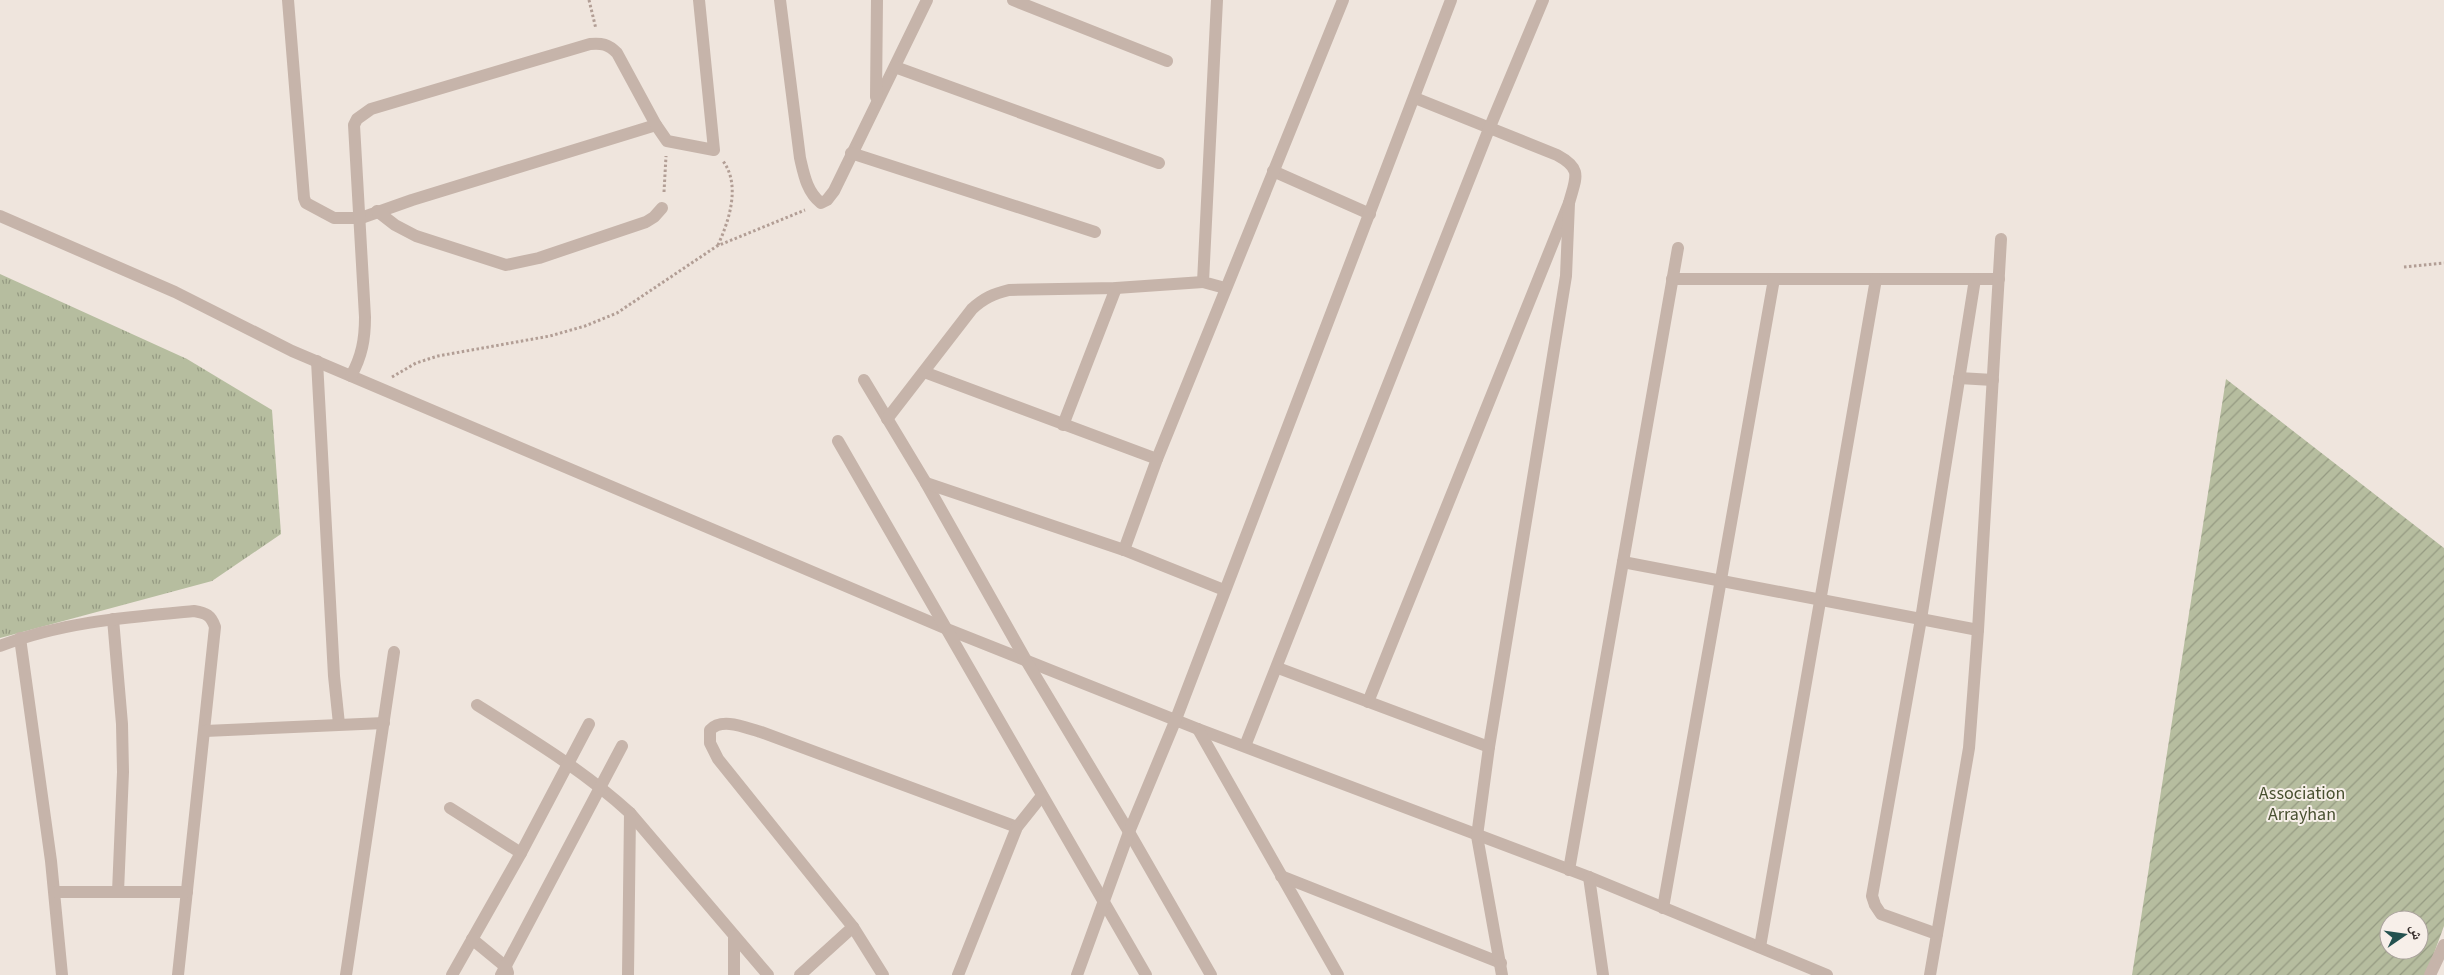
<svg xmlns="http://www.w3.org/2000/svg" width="2444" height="975" font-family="'Source Sans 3','Noto Naskh Arabic',sans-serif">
	<defs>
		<pattern id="grass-tufts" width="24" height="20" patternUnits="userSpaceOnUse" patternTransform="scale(1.25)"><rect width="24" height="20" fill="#b6bd9f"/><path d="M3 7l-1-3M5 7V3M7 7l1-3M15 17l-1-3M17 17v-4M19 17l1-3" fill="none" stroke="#959a82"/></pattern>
		<pattern id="garden-furrows" width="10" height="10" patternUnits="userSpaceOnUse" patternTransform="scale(1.25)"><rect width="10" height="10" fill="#b6bd9f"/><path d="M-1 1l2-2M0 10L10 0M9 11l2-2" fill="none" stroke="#959a82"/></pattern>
	</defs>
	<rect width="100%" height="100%" fill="#efe5dd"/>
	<polygon fill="url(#grass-tufts)" points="0,274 187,359 272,410 281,534 212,581 0,638"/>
	<path fill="url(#garden-furrows)" fill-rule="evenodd" d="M2226,379L2444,548V926L2426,975H2132ZM2389,920H2419V950H2389Z"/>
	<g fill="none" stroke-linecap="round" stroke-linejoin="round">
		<g stroke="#b29e95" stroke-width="3" stroke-dasharray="2.5 2.5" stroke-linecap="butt">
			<polyline points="589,0 596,29"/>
			<polyline points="664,192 666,156"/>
			<path d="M718,245C729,221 741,185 723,161"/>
			<polyline points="2404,267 2444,263"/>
			<polyline points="392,377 416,363 438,356 550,336 585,326 617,313 717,246 805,210"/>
		</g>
		<g stroke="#c6b4aa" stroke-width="12">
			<polyline points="288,0 304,198 306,203 334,218 361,218 412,200 656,125"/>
			<path d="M780,0L800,158C804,175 807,192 821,203L827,200L834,191L927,0"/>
			<polyline points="1013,0 1167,61"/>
			<polyline points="1217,0 1203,282 1225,288"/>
			<polyline points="895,67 1159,163"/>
			<polyline points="876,97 877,0"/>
			<polyline points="851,153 1095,232"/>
			<polyline points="1273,171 1370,214"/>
			<polyline points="377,211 395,225 416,236 506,265 539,258 646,222 654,217 662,208"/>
			<polyline points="0,216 175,292 292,351 947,629 1198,729 1589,877 1827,975"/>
			<polyline points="1672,279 1999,279"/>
			<polyline points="317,361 334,676 339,724"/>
			<polyline points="924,372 1157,459"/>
			<path d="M351,376C362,356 365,339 365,317L354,125L357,119L371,109L590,44C602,43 608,44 617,53L656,125L667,141L714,150L699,0"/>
			<polyline points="1959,378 1993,380"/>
			<polyline points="864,380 926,483 1027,662 1129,832 1211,975"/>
			<path d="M887,419L972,309C984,298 993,294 1009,290L1116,288L1203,282"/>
			<polyline points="1063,425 1116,288"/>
			<polyline points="838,441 1146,975"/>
			<polyline points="926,483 1124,550 1224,590"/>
			<polyline points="1124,550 1157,459 1343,0"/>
			<polyline points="1623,562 1978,630"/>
			<polyline points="113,619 122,724 123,772 118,892"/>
			<polyline points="20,638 51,861 62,975"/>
			<path d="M0,646C61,622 128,617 194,611C206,613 211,615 215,627L178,975"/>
			<polyline points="1278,668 1489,747"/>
			<path d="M1368,702L1569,203C1576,177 1583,169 1557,155L1415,98"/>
			<path d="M477,705C531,739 583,770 630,813L768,975"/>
			<polyline points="1198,729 1338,975"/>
			<polyline points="205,731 384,723"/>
			<polyline points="1245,746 1489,129 1543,0"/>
			<polyline points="450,808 521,853"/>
			<polyline points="1569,870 1678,248"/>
			<polyline points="1281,876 1501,963"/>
			<polyline points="1589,877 1603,975"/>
			<polyline points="55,892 187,892"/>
			<polyline points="1663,908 1774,279"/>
			<polyline points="1937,934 1881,914 1875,905 1872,896 1921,619 1975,279"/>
			<polyline points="472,939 506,967 508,973"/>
			<polyline points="1760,947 1876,279"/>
			<polyline points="346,975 394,652"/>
			<polyline points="452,975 521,853 589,724"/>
			<polyline points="501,975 622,746"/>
			<polyline points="628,975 630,813"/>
			<polyline points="734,975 734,936"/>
			<polyline points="800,975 853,927"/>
			<path d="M883,975L853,927L718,759L710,743V730C722,717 746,728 761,732L1017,827"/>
			<polyline points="958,975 1017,827 1041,797"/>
			<polyline points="1077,975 1129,832 1176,719 1451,0"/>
			<polyline points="1502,975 1477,836 1489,747 1566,276 1569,203"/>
			<polyline points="1930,975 1969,748 1978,630 2001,239"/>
			<polyline points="2430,975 2444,945"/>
		</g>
	</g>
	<g text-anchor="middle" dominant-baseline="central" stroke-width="4" stroke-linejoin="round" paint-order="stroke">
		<g font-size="18" fill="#485030" stroke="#f7efe9">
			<text x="2302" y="793">Association<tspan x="2302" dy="21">Arrayhan</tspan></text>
		</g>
	</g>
	<g transform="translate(2404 935) rotate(77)"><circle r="24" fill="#f7efe9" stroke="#a9a19c"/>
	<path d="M0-4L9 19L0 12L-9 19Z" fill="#23514f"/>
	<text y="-8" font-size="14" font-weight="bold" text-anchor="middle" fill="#342b29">ش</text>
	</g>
</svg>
